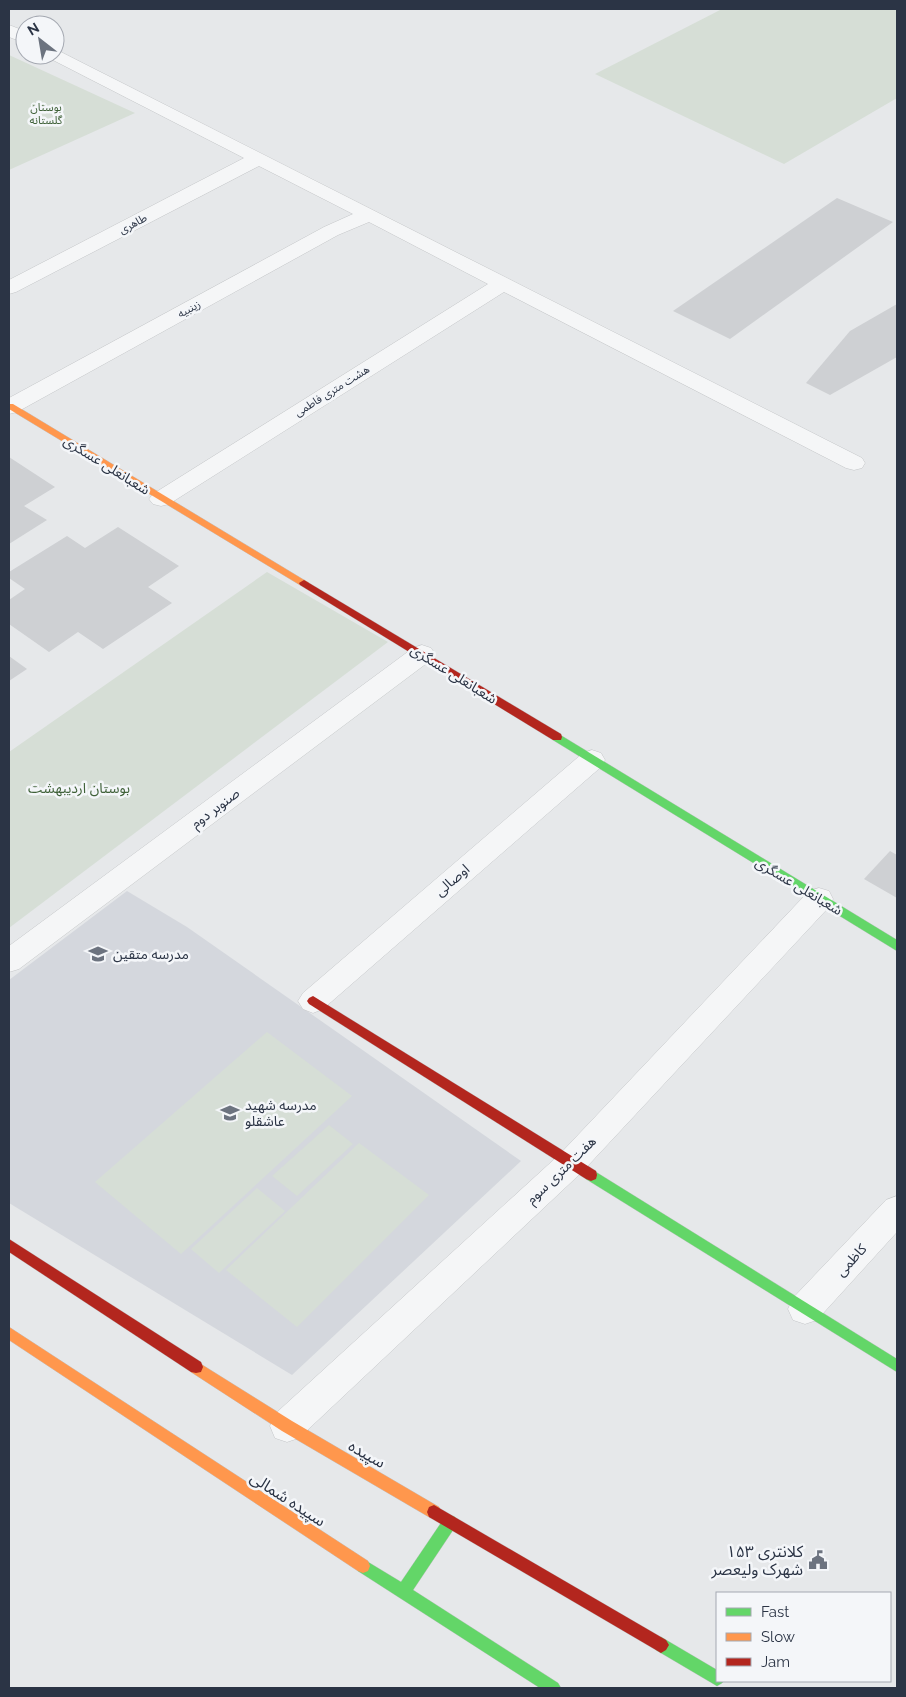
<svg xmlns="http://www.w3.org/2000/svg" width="906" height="1697" font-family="Raleway,'Noto Sans Arabic',sans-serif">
	<rect width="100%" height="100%" fill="#e6e8ea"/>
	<polygon fill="#d4d7dd" points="127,891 187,927 521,1161 292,1375 9,1203 9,980"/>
	<g fill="#d6ded6">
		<polygon points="722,9 897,9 897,98 784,164 595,74"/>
		<polygon points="9,55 135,113 9,170"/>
		<polygon points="267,572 388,642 9,928 9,752"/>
		<polygon points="267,1032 352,1096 181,1254 95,1182"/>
		<polygon points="329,1125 353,1144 297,1196 272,1176"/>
		<polygon points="359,1143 429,1195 297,1327 226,1270"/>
		<polygon points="257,1188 285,1211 219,1273 191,1249"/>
	</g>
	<g fill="#ced0d3">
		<polygon points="837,198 893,222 730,339 673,311"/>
		<polygon points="897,304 897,357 830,395 806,383 850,331"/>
		<polygon points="9,457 55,487 24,506 47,520 9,544"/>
		<polygon points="118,527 179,566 148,587 172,603 103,649 78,632 49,652 9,624 9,600 25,589 9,578 9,572 67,536 85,548"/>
		<polygon points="9,656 27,669 9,681"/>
		<polygon points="890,851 897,855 897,898 864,879"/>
	</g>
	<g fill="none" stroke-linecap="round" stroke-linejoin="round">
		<g stroke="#c4c6c8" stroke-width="1">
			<g id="street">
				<polygon points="9,25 25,31 25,43 9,37"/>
				<polygon points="55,49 862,458 865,463 862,468 854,470 846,468 504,292 169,504 161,506 153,504 149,499 153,494 488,284 369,222 338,235 17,412 9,414 9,398 324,227 353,214 259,166 16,292 9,294 9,280 244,158 49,58 47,55 55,55"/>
				<polygon points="422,645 431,648 435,654 431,660 19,969 9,972 9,946 413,648"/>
				<polygon points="592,750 601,753 605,760 601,767 323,1009 313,1013 303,1009 298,1001 303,993 583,753"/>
				<polygon points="819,888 829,891 833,899 829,907 582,1172 299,1438 287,1442 275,1438 270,1426 275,1414 560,1154 809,891"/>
				<polygon points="897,1196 897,1232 817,1320 805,1324 793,1320 788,1309 793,1298 886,1200"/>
			</g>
		</g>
		<g stroke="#c4c6c8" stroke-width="1">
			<g id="fast">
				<polygon points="557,733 897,940 897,951 553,740 552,737"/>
				<polygon points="591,1169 897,1359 897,1372 586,1179 585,1175 586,1171"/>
				<polygon points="450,1515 455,1517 457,1522 455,1527 413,1590 558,1683 561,1688 540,1688 358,1571 356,1566 358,1561 363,1559 401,1582 445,1517"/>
				<polygon points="661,1637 717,1670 717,1681 724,1681 722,1683 717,1686 712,1683 656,1650 653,1645 656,1640"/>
			</g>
		</g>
		<g stroke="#c4c6c8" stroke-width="1">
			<g id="slow">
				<polygon points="9,404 13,404 309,583 308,585 300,585 9,409"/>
				<polygon points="9,1327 368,1561 370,1566 368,1571 363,1573 358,1571 9,1340"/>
				<polygon points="196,1361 292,1421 439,1507 441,1512 439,1517 434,1519 429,1517 282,1431 191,1372 189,1367 191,1362"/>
			</g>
		</g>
		<g stroke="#c4c6c8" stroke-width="1">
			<g id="jam">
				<polygon points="304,580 561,734 562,737 561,740 553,740 300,585 299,583"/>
				<polygon points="313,996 596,1171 597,1175 596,1179 591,1181 586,1179 309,1004 307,1001 309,998"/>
				<polygon points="9,1239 201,1362 203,1367 201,1372 196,1373 191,1372 9,1252"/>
				<polygon points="434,1505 666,1640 669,1645 666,1650 661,1653 656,1650 429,1517 427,1512 429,1507"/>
			</g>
		</g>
		<use href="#street" fill="#f5f6f7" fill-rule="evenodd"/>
		<use href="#fast" fill="#63d668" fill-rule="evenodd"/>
		<use href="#slow" fill="#ff974d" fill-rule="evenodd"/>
		<use href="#jam" fill="#b3261e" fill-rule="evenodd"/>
	</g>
	<defs>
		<g id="school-bare" transform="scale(1.5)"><path d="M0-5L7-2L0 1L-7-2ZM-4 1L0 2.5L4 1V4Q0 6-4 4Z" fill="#6c737f" stroke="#f4f6f9" stroke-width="2.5" paint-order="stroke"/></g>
		<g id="civic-bare" transform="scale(1.5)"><path d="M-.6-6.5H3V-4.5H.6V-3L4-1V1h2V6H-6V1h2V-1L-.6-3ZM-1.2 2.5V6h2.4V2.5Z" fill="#6c737f" stroke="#f4f6f9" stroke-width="2.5" paint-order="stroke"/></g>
	</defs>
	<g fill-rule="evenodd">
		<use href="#school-bare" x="98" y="954"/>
		<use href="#school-bare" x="230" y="1113"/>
		<use href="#civic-bare" x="818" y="1560"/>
	</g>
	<g text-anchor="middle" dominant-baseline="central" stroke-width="5" stroke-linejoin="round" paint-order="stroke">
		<g font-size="11" fill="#3f6138" stroke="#f4f6f9">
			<text x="46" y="107">بوستان<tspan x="46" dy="13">گلستانه</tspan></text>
		</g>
		<g font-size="11" fill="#2b3445" stroke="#f4f6f9">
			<text transform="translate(133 224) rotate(-28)">طاهری</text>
			<text transform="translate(189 309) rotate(-29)">زینبیه</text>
			<text transform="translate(332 391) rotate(-32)">هشت متری فاطمی</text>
		</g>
		<g font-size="14" fill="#2b3445" stroke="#f4f6f9">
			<text transform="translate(107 465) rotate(32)">شعبانعلی عسگری</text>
			<text transform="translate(454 674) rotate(32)">شعبانعلی عسگری</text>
			<text transform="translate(215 808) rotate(-37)">صنوبر دوم</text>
			<text transform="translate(452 880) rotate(-41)">اوصالی</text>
			<text transform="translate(799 886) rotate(31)">شعبانعلی عسگری</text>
			<text transform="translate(561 1170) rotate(-44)">هفت متری سوم</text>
			<text transform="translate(851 1260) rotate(-47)">کاظمی</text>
		</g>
		<g font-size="14" fill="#3f6138" stroke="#f4f6f9">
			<text x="79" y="788">بوستان اردیبهشت</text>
		</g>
		<g font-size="14" fill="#2b3445" stroke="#f4f6f9" text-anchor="start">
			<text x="113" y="954">مدرسه متقین</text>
			<text x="245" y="1105">مدرسه شهید<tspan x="245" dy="16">عاشقلو</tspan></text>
		</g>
		<g font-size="16" fill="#2b3445" stroke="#f4f6f9">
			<text transform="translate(367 1454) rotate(30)">سپیده</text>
			<text transform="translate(288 1499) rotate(33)">سپیده شمالی</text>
		</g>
		<g font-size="16" fill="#2b3445" stroke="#f4f6f9" text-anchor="end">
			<text x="803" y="1551">کلانتری ۱۵۳<tspan x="803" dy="18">شهرک ولیعصر</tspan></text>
		</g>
	</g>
	<rect width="906" height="1697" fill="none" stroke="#2b3445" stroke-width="20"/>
	<rect x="716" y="1592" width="175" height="90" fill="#f4f6f9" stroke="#a4a8b1"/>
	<rect x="726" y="1608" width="25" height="8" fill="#63d668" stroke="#a4a8b1"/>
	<text x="761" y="1617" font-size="15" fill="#2b3445">Fast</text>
	<rect x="726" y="1633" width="25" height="8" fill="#ff974d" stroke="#a4a8b1"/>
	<text x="761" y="1642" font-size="15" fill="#2b3445">Slow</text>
	<rect x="726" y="1658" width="25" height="8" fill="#b3261e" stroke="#a4a8b1"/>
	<text x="761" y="1667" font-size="15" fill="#2b3445">Jam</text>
	<g transform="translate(40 40) rotate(329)"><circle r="24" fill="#f4f6f9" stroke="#a4a8b1"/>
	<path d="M0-4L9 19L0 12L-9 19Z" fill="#6c737f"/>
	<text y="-8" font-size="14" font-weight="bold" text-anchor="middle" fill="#2b3445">N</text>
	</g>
</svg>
